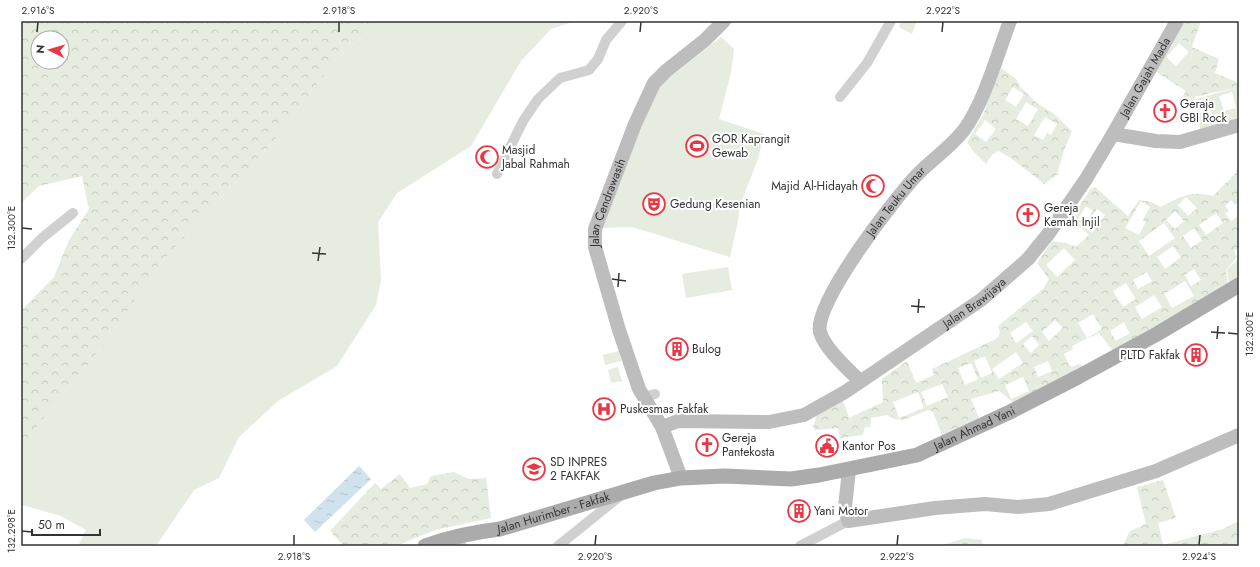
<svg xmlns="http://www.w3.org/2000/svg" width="1260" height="567" font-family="Jost,sans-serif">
	<defs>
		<pattern id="forest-crowns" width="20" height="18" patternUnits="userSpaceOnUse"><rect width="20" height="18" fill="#e6ecdf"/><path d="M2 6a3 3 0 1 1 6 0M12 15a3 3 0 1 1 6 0" fill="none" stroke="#c6cbc0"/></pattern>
		<pattern id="water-ripples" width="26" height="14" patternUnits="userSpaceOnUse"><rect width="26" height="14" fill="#cfe2ee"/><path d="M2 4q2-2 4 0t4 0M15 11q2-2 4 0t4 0" fill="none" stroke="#b2c2cd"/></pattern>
	</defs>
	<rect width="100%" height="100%" fill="#fff"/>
	<g fill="#e6ecdf" fill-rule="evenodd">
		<polygon points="383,21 575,21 551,29 521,61 471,146 397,193 378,222 381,280 376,305 337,366 278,401 239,437 219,478 194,490 156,546 78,546 86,530 61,516 22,505 21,446 102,347 163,260 268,148 338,57"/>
		<polygon points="901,21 917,21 912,34 899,27"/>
		<polygon points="721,37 734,49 731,73 719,119 764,134 758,159 740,205 738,221 730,257 632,227 600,228 661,80 669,78"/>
		<path d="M1180,40L1186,41L1193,49C1191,59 1186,80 1172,77C1167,76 1162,73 1157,71L1172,46ZM1179,43L1189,52L1176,66L1166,57Z"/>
		<path d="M1239,87V117L1200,129L1196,99ZM1232,92L1236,108L1224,111L1219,96ZM1208,100L1212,115L1202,118L1197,103Z"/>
		<polygon points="1040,109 1045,110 1045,114 1036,129 1034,129 1031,127"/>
		<polygon points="1239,258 1239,281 1229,286 1227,270"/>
		<polygon points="728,267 732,290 686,298 682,274"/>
		<polygon points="619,351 621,361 605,365 603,355"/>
		<polygon points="618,367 622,381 611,383 608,370"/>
	</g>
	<g fill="url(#forest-crowns)" fill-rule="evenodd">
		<path d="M21,21H383L338,57L268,148L163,260L102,347L21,446V311L54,277L69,240L89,209L82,176L39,186L21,203ZM38,38H62V62H38Z"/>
		<path d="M1185,21H1201L1192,47L1219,59L1215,73L1239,83V87L1194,97L1195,108L1181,106L1179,102L1186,91L1156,72ZM1180,40L1186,41L1193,50C1191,59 1186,80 1172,77C1167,76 1162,73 1158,71L1172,46Z"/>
		<path d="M1001,68L1016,79L1021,88L1038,104L1053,113L1072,131L1063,153L1057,175L1044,184L1011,158L998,151L992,155L986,164L973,151L967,142L983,115ZM1013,87L1024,94L1016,107L1005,100ZM1026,102L1038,109L1028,126L1016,119ZM1040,110H1045V114L1036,129H1034L1031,127ZM1045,117L1057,124L1051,135L1047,133L1043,140L1034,135ZM985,120L996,129L986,142L975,134Z"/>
		<path d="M1239,159V205L1237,203L1235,205L1231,200L1225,206L1229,211L1225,214L1232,221L1239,215V247L1234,251L1237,257L1226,270L1228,287L1150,333L1113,351L1099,333C1089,338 1081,341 1072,346L1073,349L1064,354L1069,365L1073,367L1078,364L1082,365L1083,370L1037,394L1014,403L999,391L971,399L979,418L942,435L933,412L928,410L904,420L894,419L887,415L871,418L870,427H865L863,435L840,438L838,428L815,430L813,427L817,414L842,398L849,418L883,402L882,379L907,361L916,383L934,375L932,369L998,338L1000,332L998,326L1043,289L1049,279L1037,263L1052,241L1066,243L1076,247L1089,235L1071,219L1090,190L1095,187L1128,216L1139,200L1151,202L1161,207C1180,197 1191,190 1213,196L1236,173ZM1186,197L1197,208L1188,216L1178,205ZM1141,201L1150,207L1143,220L1146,222L1139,235L1125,228ZM1086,206L1093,211L1084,224L1078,219ZM1097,209L1105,215L1092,233L1084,227ZM1175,211L1184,221L1175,229L1166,220ZM1216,213L1223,223L1206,235L1199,225ZM1164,223L1175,238L1149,256L1139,241ZM1194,228L1202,240L1191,248L1183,236ZM1173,246L1181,257L1165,269L1157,257ZM1064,248L1075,260L1057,277L1046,265ZM1194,269L1201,280L1191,286L1185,275ZM1147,272L1152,281L1138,289L1133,280ZM1185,281L1194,296L1172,308L1164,294ZM1126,283L1136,299L1123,307L1113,291ZM1154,295L1162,307L1142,319L1135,307ZM1093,314L1102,329L1087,338L1078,323ZM1055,320L1063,328L1049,341L1042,332ZM1026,322L1033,331L1016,343L1010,333ZM1124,322L1130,333L1116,341L1110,331ZM1032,336L1039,345L1031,353L1023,344ZM1016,352L1023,363L999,379L992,369ZM985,356L992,373L981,378L974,361ZM1048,361L1052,371L1038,377L1034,367ZM971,363L978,379L965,385L958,368ZM1023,377L1029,391L1011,399L1005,385ZM942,384L948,397L927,406L921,392ZM918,392L924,408L899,418L893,402Z"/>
		<polygon points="454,472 469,479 486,478 491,518 435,530 396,546 340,546 342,544 330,531 375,483 381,489 400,474 410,488 427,484 431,476"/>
		<polygon points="1163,480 1176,518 1158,523 1163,545 1223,529 1239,521 1239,543 1233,546 1123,546 1130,531 1146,524 1137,487"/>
		<polygon points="965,538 982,540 982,546 940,546"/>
	</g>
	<polygon fill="url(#water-ripples)" points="359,466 371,479 315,532 304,520"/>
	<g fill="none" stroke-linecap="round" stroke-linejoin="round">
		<g stroke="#d0d0d0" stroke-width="10">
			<polyline points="840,97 867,63 891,21"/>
			<polyline points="497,174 523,121 538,99 560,78 589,70 598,59 606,40 622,21"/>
			<polyline points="21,259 42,238 73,213"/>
			<polyline points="644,397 655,394"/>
			<polyline points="446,539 462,546"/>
			<polyline points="558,546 620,496"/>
			<polyline points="800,546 848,521"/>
		</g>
		<g stroke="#bdbdbd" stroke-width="14">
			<polyline points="1113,134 1156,141 1180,142 1239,125"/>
			<path id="s1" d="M860,381C848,369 825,349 820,332C813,304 895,198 916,176C931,160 950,148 964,130C985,101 997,55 1010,21"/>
			<path id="s2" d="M662,427L678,421L769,422L804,415L845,392L981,300L1028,259L1049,233L1086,179L1113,134L1177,21"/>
			<polyline points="849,470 845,507 848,521 935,508 985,504 1018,507 1049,504 1156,471 1239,435"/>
			<path id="s3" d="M681,478L662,427L639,389L619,330L595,247V229L635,124L654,83L666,71L705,40L724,21"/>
		</g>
		<path stroke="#ababab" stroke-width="15" id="s4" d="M425,546C450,537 474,532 500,529L654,483L681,478L725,476L791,479L819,475L917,455L1010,412L1078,377L1157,334L1239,285"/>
	</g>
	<path fill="none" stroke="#333" stroke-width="1.5" d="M37,32L38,22M339,32V22M640,32L641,22M942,32L943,22M22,228L32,229M312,253L326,254M318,261L320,247M612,279L626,281M618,287L619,273M911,306L925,307M918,313L919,299M1211,332L1225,333M1228,333L1238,334M1217,339L1218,326M22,531L32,532M294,545V535M595,545L596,535M897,545L898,535M1199,545L1200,535"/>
	<defs>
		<g id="church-ring" transform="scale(1.15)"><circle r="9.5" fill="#fff" stroke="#e63946" stroke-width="1.5"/><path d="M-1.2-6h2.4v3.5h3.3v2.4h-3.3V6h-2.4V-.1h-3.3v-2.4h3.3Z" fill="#e63946"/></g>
		<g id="stadium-ring" transform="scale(1.15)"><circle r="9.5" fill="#fff" stroke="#e63946" stroke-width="1.5"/><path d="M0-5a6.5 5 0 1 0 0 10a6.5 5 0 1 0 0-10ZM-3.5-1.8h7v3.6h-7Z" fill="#e63946"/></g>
		<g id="mosque-ring" transform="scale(1.15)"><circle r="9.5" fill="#fff" stroke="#e63946" stroke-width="1.5"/><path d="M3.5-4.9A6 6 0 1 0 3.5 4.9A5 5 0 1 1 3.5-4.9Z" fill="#e63946"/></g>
		<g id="theatre-ring" transform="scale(1.15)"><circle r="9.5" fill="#fff" stroke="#e63946" stroke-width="1.5"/><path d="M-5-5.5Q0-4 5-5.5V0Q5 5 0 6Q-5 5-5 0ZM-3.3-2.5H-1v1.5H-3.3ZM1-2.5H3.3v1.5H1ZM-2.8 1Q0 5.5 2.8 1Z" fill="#e63946"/></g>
		<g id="building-ring" transform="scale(1.15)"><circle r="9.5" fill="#fff" stroke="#e63946" stroke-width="1.5"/><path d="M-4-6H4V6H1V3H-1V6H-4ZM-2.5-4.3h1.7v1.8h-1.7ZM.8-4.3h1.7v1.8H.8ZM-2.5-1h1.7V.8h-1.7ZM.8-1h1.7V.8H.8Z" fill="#e63946"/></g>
		<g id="hospital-ring" transform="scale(1.15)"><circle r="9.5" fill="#fff" stroke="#e63946" stroke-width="1.5"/><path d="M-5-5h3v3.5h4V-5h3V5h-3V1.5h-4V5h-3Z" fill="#e63946"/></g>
		<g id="civic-ring" transform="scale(1.15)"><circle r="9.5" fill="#fff" stroke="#e63946" stroke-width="1.5"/><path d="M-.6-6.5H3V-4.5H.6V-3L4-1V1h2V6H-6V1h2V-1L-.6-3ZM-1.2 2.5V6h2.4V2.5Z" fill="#e63946"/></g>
		<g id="school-ring" transform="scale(1.15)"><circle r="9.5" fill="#fff" stroke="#e63946" stroke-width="1.5"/><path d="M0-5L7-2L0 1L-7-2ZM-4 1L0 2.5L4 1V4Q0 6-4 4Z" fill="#e63946"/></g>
	</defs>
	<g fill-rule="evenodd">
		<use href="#church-ring" x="1165" y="111"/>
		<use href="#stadium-ring" x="697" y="146"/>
		<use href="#mosque-ring" x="487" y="157"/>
		<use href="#mosque-ring" x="873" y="186"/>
		<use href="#theatre-ring" x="654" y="204"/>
		<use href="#church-ring" x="1028" y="215"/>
		<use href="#building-ring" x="677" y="349"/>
		<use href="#building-ring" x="1196" y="355"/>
		<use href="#hospital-ring" x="604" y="409"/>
		<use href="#church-ring" x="707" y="445"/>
		<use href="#civic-ring" x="827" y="446"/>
		<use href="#school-ring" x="534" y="469"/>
		<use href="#building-ring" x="799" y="511"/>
	</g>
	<g text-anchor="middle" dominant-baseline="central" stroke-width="4" stroke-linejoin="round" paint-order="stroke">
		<g font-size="12" fill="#333" stroke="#fff">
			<text stroke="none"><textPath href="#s2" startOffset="634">Jalan Gajah Mada</textPath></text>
			<text stroke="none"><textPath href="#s1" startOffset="217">Jalan Teuku Umar</textPath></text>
			<text stroke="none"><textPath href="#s3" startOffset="294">Jalan Cendrawasih</textPath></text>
			<text stroke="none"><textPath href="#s2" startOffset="348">Jalan Brawijaya</textPath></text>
			<text stroke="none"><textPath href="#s4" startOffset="567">Jalan Ahmad Yani</textPath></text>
			<text stroke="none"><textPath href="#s4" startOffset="133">Jalan Hurimber - Fakfak</textPath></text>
		</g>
		<g font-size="12" fill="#333" stroke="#fff" text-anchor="start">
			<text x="1180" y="104">Geraja<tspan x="1180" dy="14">GBI Rock</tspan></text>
			<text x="712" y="139">GOR Kaprangit<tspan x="712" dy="14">Gewab</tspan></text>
			<text x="502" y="150">Masjid<tspan x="502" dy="14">Jabal Rahmah</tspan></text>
			<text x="858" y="186" text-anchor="end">Majid Al-Hidayah</text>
			<text x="670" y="204">Gedung Kesenian</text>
			<text x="1044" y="208">Gereja<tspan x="1044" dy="14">Kemah Injil</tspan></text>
			<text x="692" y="349">Bulog</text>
			<text x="1180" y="355" text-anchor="end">PLTD Fakfak</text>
			<text x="620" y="409">Puskesmas Fakfak</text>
			<text x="722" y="438">Gereja<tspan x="722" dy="14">Pantekosta</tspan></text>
			<text x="842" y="446">Kantor Pos</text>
			<text x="550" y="462">SD INPRES<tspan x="550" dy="14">2 FAKFAK</tspan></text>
			<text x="814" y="511">Yani Motor</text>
		</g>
	</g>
	<rect width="1260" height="567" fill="none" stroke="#ffffff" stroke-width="44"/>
	<g transform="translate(50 50) rotate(275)"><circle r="19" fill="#ffffff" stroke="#adadad"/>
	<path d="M0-3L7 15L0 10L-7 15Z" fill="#e63946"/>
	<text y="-6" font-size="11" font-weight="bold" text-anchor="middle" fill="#333333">N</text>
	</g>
	<path d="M32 529v6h68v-6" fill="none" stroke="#333333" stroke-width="2"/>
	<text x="38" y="529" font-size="12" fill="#333333" stroke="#ffffff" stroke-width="3" paint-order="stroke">50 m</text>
	<rect x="22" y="22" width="1216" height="523" fill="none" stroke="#333" stroke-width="1.5"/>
	<g font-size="10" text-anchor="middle" fill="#333">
		<text x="38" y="14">2.916°S</text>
		<text x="339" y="14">2.918°S</text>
		<text x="641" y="14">2.920°S</text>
		<text x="943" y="14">2.922°S</text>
		<text transform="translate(11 228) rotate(-90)" y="4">132.300°E</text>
		<text transform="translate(1249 334) rotate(-90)" y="4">132.300°E</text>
		<text transform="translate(11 531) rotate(-90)" y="4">132.298°E</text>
		<text x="294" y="560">2.918°S</text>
		<text x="595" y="560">2.920°S</text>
		<text x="897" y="560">2.922°S</text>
		<text x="1199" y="560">2.924°S</text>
	</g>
</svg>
